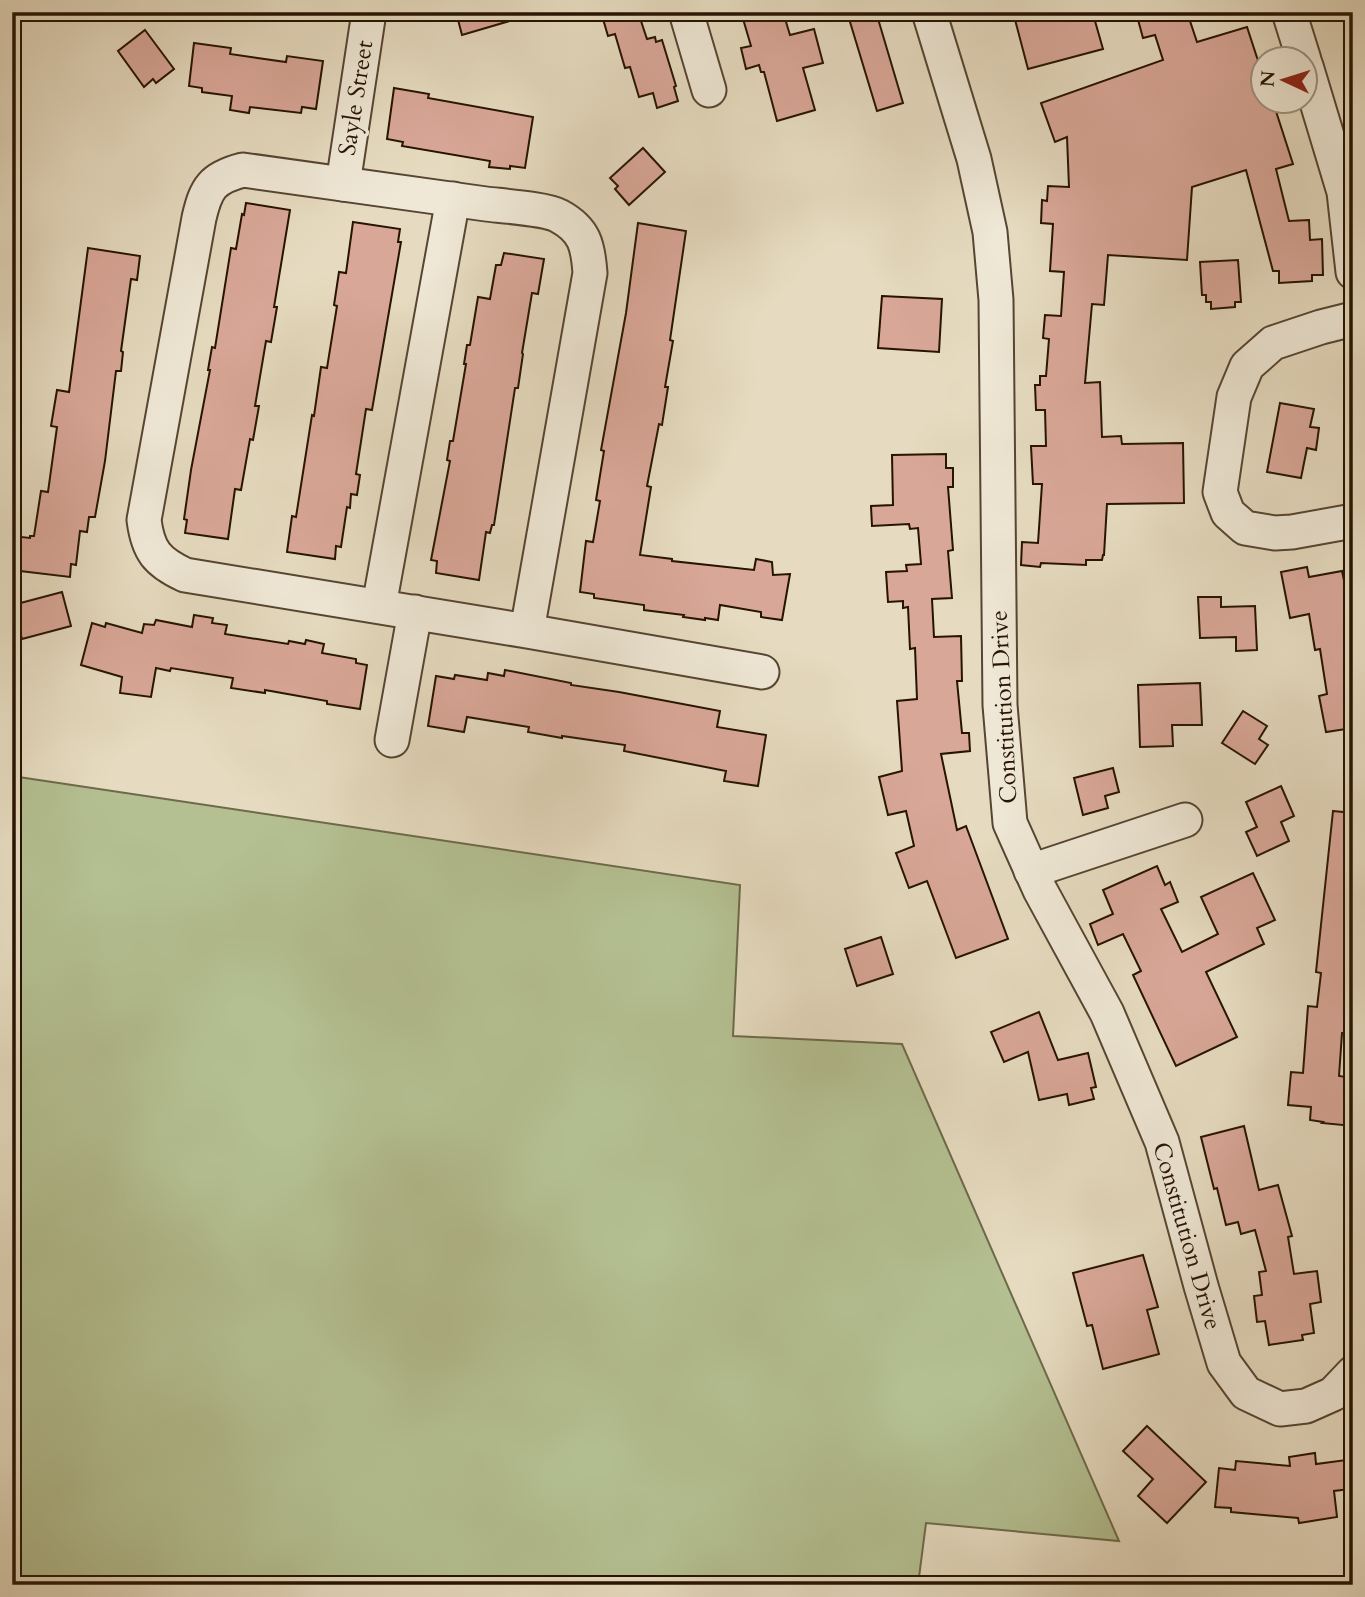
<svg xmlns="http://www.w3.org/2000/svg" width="1365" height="1597" font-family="Cardo,serif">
	<rect width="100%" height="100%" fill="#e6dbc0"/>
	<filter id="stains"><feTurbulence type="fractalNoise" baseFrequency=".00286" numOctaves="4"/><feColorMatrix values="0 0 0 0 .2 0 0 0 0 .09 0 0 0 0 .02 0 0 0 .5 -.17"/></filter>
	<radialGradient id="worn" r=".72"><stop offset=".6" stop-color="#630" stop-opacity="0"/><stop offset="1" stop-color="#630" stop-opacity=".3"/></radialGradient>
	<polygon fill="#b4c092" stroke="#6d6a4a" stroke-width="2" points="12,776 740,885 733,1036 902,1044 1119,1541 926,1523 918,1585 12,1585"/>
	<g fill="#d9a798" stroke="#261302" stroke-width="2">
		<polygon points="456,12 522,12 523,17 462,35"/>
		<polygon points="601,12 638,12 647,39 655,37 656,42 662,40 676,86 674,87 678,101 657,108 653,93 639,97 630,67 625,68 615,34 608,36"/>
		<polygon points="741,12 783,12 790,35 814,29 823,63 803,68 815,110 777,121 764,72 761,72 759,65 746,69 741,48 751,46"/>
		<polygon points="847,12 876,12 903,103 877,111"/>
		<polygon points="1013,12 1068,12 1070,20 1093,14 1103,49 1028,69"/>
		<polygon points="1148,12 1187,12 1197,42 1247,27 1264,79 1264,102 1273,102 1293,164 1276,169 1289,221 1309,220 1310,240 1322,239 1323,275 1312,275 1312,281 1279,283 1279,271 1273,271 1246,170 1192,187 1187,260 1108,255 1104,305 1092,304 1085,383 1100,382 1102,437 1121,436 1122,444 1183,443 1184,503 1107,504 1104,555 1103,555 1102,560 1086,560 1086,565 1041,563 1040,567 1021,565 1022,542 1038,543 1042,484 1033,484 1031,446 1046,446 1045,410 1036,410 1035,385 1040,385 1040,376 1046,376 1049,339 1043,338 1045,315 1061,316 1064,272 1050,271 1053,224 1041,223 1042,200 1047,201 1048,186 1069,187 1067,137 1055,142 1041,103 1163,60 1155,35 1143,38 1137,16"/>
		<polygon points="145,30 174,69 156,83 153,79 144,87 118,51"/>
		<polygon points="194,43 231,48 230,54 286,62 287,56 323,61 316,109 302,107 301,113 250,107 249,113 230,110 232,96 202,92 202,88 189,86"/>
		<polygon points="394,88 429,94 428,98 533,117 525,168 510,166 510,169 489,167 490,161 402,146 403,142 387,139"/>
		<polygon points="643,148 665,172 629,205 615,189 618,186 610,178"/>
		<polygon points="246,203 290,210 274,307 277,307 271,342 266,341 255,406 259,406 253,440 250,439 241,490 235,489 228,539 185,533 187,520 184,519 191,470 210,370 208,370 212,347 215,348 231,248 236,249 242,214 244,215"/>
		<polygon points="353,222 400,229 398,242 401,242 372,410 366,409 356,474 360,475 357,495 351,494 350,508 347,507 341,547 336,546 335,559 287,552 292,516 296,517 312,415 314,416 321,367 327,368 337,306 334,305 339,272 346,273"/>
		<polygon points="638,223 686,231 670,340 673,341 665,387 668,387 662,425 659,424 647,486 651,487 640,555 672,559 672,561 754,570 756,559 772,562 773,575 790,574 782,620 761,617 761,612 720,605 718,620 705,618 705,620 683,617 684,615 644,610 644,605 594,598 594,594 580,592 586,541 593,542 600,501 596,500 604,451 601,450 626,313"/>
		<polygon points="88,248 140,256 137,280 131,279 121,351 123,352 121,371 116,371 105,461 95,517 89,517 87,532 80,531 76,565 71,564 70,577 12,570 12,536 30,538 30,536 34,536 41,491 48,492 57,427 51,426 57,390 69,392"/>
		<polygon points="504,253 544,259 538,294 532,293 522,353 523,354 518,388 515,388 494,525 492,525 490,533 486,532 479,580 436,573 437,561 431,560 450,461 447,460 450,441 453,441 466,364 464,364 467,345 470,345 478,297 490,299 496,265 501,265"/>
		<polygon points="1238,260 1241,302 1235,302 1235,307 1211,309 1211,302 1206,302 1206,295 1202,295 1200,262"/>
		<polygon points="882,296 942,299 939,352 878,348"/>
		<polygon points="1280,403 1314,409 1310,427 1319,428 1316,450 1307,448 1301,478 1267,472"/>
		<polygon points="946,454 946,468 953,468 953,487 948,487 953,550 948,551 952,598 932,599 934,637 961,636 962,681 957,681 962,733 969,733 970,751 941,754 957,830 966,826 1008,939 956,958 927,881 909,888 896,853 914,846 906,811 888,815 879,777 902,771 897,701 917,699 915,648 910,649 908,607 903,608 903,601 888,602 886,572 907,571 906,565 921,564 918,528 910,529 909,524 872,526 871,506 893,505 892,455"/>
		<polygon points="1307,567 1309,577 1342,571 1348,599 1347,599 1353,636 1353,728 1326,732 1319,696 1327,694 1320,649 1315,650 1309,614 1290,618 1281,572"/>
		<polygon points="62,592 71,626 22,639 13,605"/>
		<polygon points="1198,597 1221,597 1221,607 1255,606 1257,650 1236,651 1236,637 1200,638"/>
		<polygon points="194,615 213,618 212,623 227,625 225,634 288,644 289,641 305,644 306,640 324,644 322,653 356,659 356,663 367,665 360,709 327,704 327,701 265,690 265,693 231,688 233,678 171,668 170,671 156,668 151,697 120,693 122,677 81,665 92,623 105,627 106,623 142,633 144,624 154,625 156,620 192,627"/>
		<polygon points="505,670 571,683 571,685 619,692 720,711 717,727 766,735 758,786 724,781 726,771 624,751 625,745 562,736 562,738 528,732 529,727 467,717 464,732 428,726 436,676 454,679 455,675 487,680 488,673 504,676"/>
		<polygon points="1200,683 1202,725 1172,725 1173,746 1140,747 1138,685"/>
		<polygon points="1243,711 1267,726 1259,739 1268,745 1255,764 1222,743"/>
		<polygon points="1113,768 1119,792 1105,796 1108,808 1083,815 1074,778"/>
		<polygon points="1281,786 1294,816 1281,822 1289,841 1257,856 1246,832 1257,827 1246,802"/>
		<polygon points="1333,811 1353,813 1353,1034 1342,1033 1339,1076 1353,1078 1353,1126 1322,1123 1323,1122 1310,1120 1311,1107 1288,1105 1291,1072 1303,1073 1308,1006 1317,1007 1321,973 1316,972"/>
		<polygon points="1157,866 1165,885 1170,882 1178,902 1161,909 1182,952 1218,934 1201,897 1253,873 1275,920 1257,928 1264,944 1206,972 1237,1037 1176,1066 1133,975 1141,971 1123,934 1098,945 1090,924 1113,914 1103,890"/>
		<polygon points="881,937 893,974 857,986 845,949"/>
		<polygon points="1039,1012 1058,1060 1088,1053 1096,1087 1091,1088 1094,1099 1069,1105 1067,1094 1039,1100 1028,1052 1004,1062 991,1032"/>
		<polygon points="1244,1126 1259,1190 1278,1185 1292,1236 1288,1237 1294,1274 1317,1271 1321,1302 1310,1304 1314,1333 1302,1335 1303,1340 1269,1345 1265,1321 1257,1322 1254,1296 1262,1295 1259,1272 1266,1271 1255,1230 1241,1234 1238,1222 1226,1225 1217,1188 1214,1189 1201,1137"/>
		<polygon points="1143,1255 1158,1307 1147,1310 1159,1354 1103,1369 1092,1325 1087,1326 1073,1273"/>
		<polygon points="1147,1426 1206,1482 1167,1523 1138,1496 1153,1479 1123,1451"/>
		<polygon points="1315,1453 1316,1464 1346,1460 1351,1489 1334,1491 1337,1517 1299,1523 1298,1518 1231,1512 1231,1508 1215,1507 1219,1468 1235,1470 1236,1461 1290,1466 1289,1457"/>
	</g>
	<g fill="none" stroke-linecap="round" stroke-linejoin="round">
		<g stroke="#564532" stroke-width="37">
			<g id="minor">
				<polyline points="686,12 709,90"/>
				<polyline points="929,12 974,159 990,232 996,300 1000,705 1010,823 1040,890 1107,1013 1162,1142 1201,1286 1224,1363 1246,1393 1280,1409 1306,1406 1333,1394 1353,1373"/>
				<polyline points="1289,12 1304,60"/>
				<polyline points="1306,66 1344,192 1353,272"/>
				<polyline points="343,184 369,12"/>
				<polyline points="1353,319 1321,327 1273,343 1247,366 1234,397 1220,492 1228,513 1245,528 1275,533 1292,532 1353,521"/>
				<polyline points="379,606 453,199"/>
				<path d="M527,631L590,273C588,246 585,230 559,216C547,209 503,206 486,204C405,192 324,181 243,170C212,178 206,188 199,218L144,520C148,551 157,562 185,575L527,631L762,672"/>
				<polyline points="392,740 415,612"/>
				<polyline points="1031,871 1185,820"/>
			</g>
		</g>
		<use href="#minor" stroke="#efe8d6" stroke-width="33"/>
	</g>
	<g text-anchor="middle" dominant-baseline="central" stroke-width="7" stroke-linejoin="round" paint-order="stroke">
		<g font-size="24" fill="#261302" stroke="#efe8d6">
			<text transform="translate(356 98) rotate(-81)">Sayle Street</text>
			<text transform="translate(1004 707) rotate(-93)">Constitution Drive</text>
			<text transform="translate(1187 1236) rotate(74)">Constitution Drive</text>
		</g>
	</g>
	<rect width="1365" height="1597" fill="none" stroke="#e6dbc0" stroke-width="42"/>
	<rect x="14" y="14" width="1337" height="1569" fill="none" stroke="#261302" stroke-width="3.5"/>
	<rect x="21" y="21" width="1323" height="1555" fill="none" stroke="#261302" stroke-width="2"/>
	<g transform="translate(1284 80) rotate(274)"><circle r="33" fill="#efe8d6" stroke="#9f9381" stroke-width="2"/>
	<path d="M0-5L12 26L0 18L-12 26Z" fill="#8f2418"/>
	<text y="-10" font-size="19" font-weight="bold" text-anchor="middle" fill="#261302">N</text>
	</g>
	<rect width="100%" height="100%" filter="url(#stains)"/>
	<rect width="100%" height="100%" fill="url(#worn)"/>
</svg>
